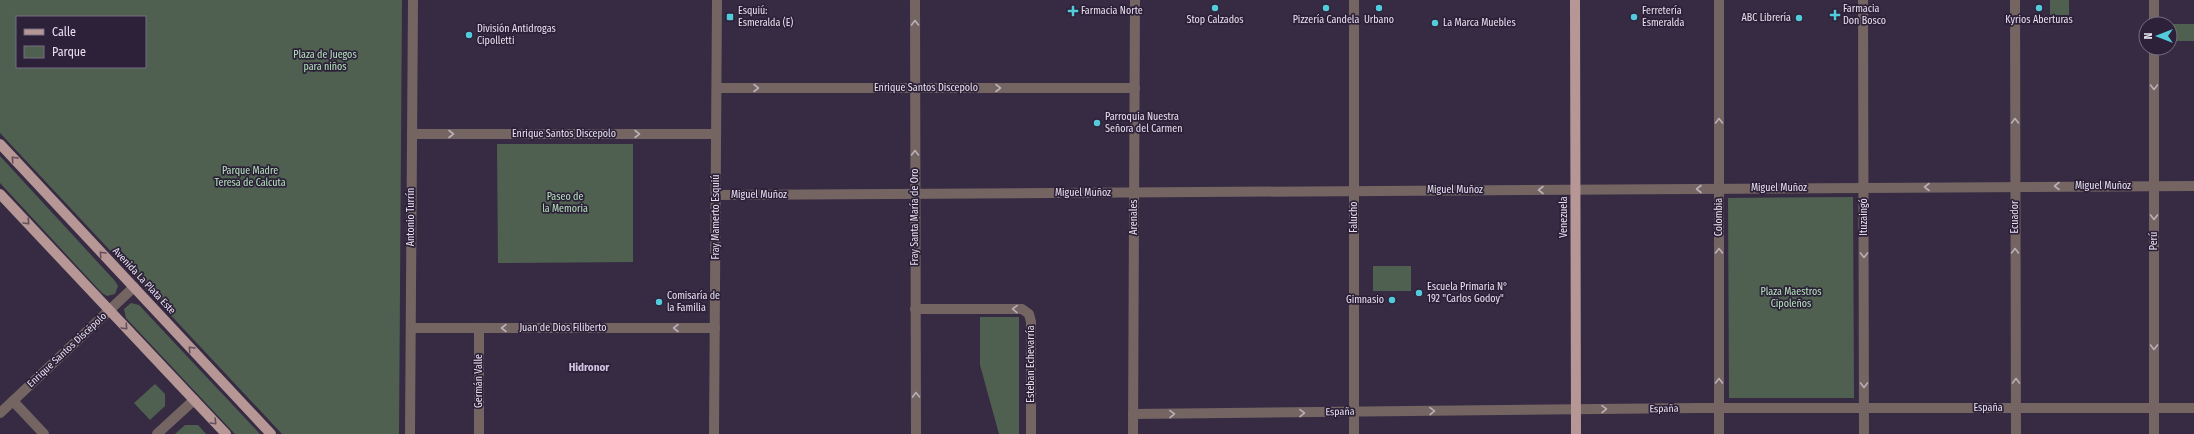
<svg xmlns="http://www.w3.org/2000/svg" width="2194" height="434" font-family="'Fira Sans Condensed',sans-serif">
	<rect width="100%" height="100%" fill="#362b43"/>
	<g fill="#4f6051" fill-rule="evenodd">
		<path d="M0,0H402L399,434H282L0,133ZM17,17H145V67H17Z"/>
		<rect x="2050" y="0" width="19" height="15"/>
		<polygon points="2166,24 2194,24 2194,41 2170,41 2170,24"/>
		<polygon points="497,144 633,144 633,262 498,263"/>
		<polygon points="0,156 115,281 118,286 115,294 107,296 102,293 0,183"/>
		<polygon points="1853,197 1854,398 1729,398 1728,198"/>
		<rect x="1373" y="266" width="38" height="25"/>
		<polygon points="131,303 139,305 260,434 235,434 126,318 124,309"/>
		<polygon points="980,317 1019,317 1019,434 999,434 980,365"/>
		<polygon points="155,384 165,394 165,406 150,420 134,403"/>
		<polygon points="185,425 198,425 206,434 175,434"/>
	</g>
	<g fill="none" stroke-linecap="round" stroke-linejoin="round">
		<g stroke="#746563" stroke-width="10">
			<polyline points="915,0 916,434"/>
			<polyline points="1719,0 1719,434"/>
			<polyline points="1863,0 1864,434"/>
			<polyline points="2015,0 2016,434"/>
			<polyline points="2154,24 2154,0"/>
			<polyline points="717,88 1135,88"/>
			<polyline points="412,134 716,134"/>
			<polyline points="716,195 2194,186"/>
			<polyline points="915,309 1022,309 1029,314 1031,322 1031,434"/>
			<polyline points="411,328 715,328"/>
			<polyline points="479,328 479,434"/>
			<polyline points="13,401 44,434"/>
			<polyline points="0,413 134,287"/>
			<polyline points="1133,414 1697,408 2194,408"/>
			<polyline points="157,434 194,400"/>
			<polyline points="410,434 413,0"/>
			<polyline points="714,434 717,0"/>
			<polyline points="1133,434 1135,0"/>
			<polyline points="1354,434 1354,0"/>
			<polyline points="2154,434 2154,48"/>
		</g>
		<g stroke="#b69795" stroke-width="10">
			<polyline points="1575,0 1576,434"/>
			<polyline points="0,144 271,434"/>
			<polyline points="0,194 226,434"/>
		</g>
	</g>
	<defs><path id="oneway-chevron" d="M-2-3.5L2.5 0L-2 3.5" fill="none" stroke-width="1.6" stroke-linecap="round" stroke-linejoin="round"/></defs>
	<g stroke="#baafb8">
		<use href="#oneway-chevron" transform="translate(915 23) rotate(-90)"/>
		<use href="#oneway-chevron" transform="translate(2154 87) rotate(90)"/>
		<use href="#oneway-chevron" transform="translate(756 88)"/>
		<use href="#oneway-chevron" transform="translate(998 88)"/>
		<use href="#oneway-chevron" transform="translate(1719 121) rotate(-90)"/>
		<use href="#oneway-chevron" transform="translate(2015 121) rotate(-90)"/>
		<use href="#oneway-chevron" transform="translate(451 134)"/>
		<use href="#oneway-chevron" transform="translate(637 134)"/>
		<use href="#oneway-chevron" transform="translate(915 153) rotate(-90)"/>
		<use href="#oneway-chevron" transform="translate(2057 186) rotate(180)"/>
		<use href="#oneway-chevron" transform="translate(1927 187) rotate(180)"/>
		<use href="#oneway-chevron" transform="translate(1699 189) rotate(180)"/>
		<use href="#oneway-chevron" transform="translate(1541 190) rotate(180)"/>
		<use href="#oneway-chevron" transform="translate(2154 217) rotate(90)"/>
		<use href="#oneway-chevron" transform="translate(1719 251) rotate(-90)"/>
		<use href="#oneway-chevron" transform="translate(2015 251) rotate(-90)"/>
		<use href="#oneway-chevron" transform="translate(1864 255) rotate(90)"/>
		<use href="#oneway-chevron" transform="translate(1015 309) rotate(-179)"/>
		<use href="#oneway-chevron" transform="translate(504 328) rotate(180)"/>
		<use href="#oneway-chevron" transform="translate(676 328) rotate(180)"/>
		<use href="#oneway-chevron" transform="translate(2154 347) rotate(90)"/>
		<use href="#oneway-chevron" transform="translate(1719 381) rotate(-90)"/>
		<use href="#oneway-chevron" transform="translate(2016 381) rotate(-90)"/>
		<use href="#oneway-chevron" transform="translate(1864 385) rotate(90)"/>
		<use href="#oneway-chevron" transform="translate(916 395) rotate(-91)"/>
		<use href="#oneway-chevron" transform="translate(1604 409) rotate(-1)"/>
		<use href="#oneway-chevron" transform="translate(1432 411) rotate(-1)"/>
		<use href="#oneway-chevron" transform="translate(1302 413) rotate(-1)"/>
		<use href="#oneway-chevron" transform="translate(1172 414) rotate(-1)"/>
	</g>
	<g stroke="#63505d">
		<use href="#oneway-chevron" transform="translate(14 159) rotate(-133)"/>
		<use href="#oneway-chevron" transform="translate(27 222) rotate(47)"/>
		<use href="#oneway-chevron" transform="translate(102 254) rotate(-133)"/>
		<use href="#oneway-chevron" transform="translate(125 327) rotate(47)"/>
		<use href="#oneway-chevron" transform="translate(191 349) rotate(-133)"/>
		<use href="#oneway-chevron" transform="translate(214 422) rotate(47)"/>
	</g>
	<g fill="#53cbda" stroke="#2c2138" stroke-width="1.5">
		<circle cx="1215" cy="8" r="4"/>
		<circle cx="1326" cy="8" r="4"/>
		<circle cx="1379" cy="8" r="4"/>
		<circle cx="2039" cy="8" r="4"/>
		<path d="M1071 5h4v4h4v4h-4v4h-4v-4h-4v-4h4z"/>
		<path d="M1833 9h4v4h4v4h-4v4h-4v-4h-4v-4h4z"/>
		<rect x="726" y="13" width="8" height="8" rx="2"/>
		<circle cx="1634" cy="17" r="4"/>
		<circle cx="1799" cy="18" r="4"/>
		<circle cx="1435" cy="23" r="4"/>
		<circle cx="469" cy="35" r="4"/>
		<circle cx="1097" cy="123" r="4"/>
		<circle cx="1419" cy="293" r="4"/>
		<circle cx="1392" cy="300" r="4"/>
		<circle cx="659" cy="302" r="4"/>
	</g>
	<g text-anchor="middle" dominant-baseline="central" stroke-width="3.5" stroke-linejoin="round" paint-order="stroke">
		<g font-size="10" fill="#e8e1f0" stroke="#2c2138" text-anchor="start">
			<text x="1843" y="9">Farmacia<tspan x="1843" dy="12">Don Bosco</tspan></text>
			<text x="738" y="11">Esquiú:<tspan x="738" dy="12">Esmeralda (E)</tspan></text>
			<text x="1081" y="11">Farmacia Norte</text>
			<text x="1642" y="11">Ferretería<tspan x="1642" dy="12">Esmeralda</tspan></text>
			<text x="1791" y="18" text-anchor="end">ABC Librería</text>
			<text x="1215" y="20" text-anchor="middle">Stop Calzados</text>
			<text x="1326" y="20" text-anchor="middle">Pizzería Candela</text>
			<text x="1379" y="20" text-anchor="middle">Urbano</text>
			<text x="2039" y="20" text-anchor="middle">Kyrios Aberturas</text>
			<text x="1443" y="23">La Marca Muebles</text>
			<text x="477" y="29">División Antidrogas<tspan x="477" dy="12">Cipolletti</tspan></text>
			<text x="1105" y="117">Parroquia Nuestra<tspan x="1105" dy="12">Señora del Carmen</tspan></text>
			<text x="1427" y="287">Escuela Primaria N°<tspan x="1427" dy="12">192 "Carlos Godoy"</tspan></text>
			<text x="667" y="296">Comisaría de<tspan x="667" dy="12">la Familia</tspan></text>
			<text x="1384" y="300" text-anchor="end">Gimnasio</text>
		</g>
		<g font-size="10" fill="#b3e4b9" stroke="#2c2138">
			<text x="325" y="55">Plaza de Juegos<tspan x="325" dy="12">para niños</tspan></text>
			<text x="250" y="171">Parque Madre<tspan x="250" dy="12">Teresa de Calcuta</tspan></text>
			<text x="565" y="197">Paseo de<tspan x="565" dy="12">la Memoria</tspan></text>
			<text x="1791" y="292">Plaza Maestros<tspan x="1791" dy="12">Cipoleños</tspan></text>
		</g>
		<g font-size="10" fill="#e8e1f0" stroke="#2c2138">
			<text x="926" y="88">Enrique Santos Discepolo</text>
			<text x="564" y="134">Enrique Santos Discepolo</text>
			<text x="2103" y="186">Miguel Muñoz</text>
			<text x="1779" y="188">Miguel Muñoz</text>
			<text x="1455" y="190">Miguel Muñoz</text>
			<text x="1083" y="193">Miguel Muñoz</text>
			<text x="759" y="195">Miguel Muñoz</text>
			<text transform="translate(411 217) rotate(-90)">Antonio Turrín</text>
			<text transform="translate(716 217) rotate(-90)">Fray Mamerto Esquiú</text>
			<text transform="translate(915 217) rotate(-90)">Fray Santa María de Oro</text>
			<text transform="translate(1134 217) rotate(-90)">Arenales</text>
			<text transform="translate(1354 217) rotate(-90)">Falucho</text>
			<text transform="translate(1564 217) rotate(-90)">Venezuela</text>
			<text transform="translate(1719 217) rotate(-90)">Colombia</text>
			<text transform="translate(1864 217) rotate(-90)">Ituzaingó</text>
			<text transform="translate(2015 217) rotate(-90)">Ecuador</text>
			<text transform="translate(2154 241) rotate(-90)">Perú</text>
			<text transform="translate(144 281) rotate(47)">Avenida La Plata Este</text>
			<text x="563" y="328">Juan de Dios Filiberto</text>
			<text transform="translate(67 350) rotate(-43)">Enrique Santos Discépolo</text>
			<text transform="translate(1031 364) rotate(-90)">Esteban Echevarría</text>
			<text transform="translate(479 381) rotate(-90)">Germán Valle</text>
			<text x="1988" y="408">España</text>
			<text transform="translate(1664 409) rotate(-1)">España</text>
			<text transform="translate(1340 412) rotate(-1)">España</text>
		</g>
		<g font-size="11" font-weight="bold" fill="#d2c4e2" stroke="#2c2138">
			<text x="589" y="367">Hidronor</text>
		</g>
	</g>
	<rect x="16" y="16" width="130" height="52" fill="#2c2138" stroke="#776e82"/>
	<rect x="24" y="29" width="20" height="6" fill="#b69795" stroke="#776e82"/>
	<text x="52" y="36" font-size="12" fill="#e8e1f0">Calle</text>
	<rect x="24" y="46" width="20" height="12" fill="#4f6051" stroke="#776e82"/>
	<text x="52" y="56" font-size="12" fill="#e8e1f0">Parque</text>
	<g transform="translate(2158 36) rotate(270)"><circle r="19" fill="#2c2138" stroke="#776e82"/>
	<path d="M0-3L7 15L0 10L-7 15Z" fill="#53cbda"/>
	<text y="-6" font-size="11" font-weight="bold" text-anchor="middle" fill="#e8e1f0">N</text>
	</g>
</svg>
